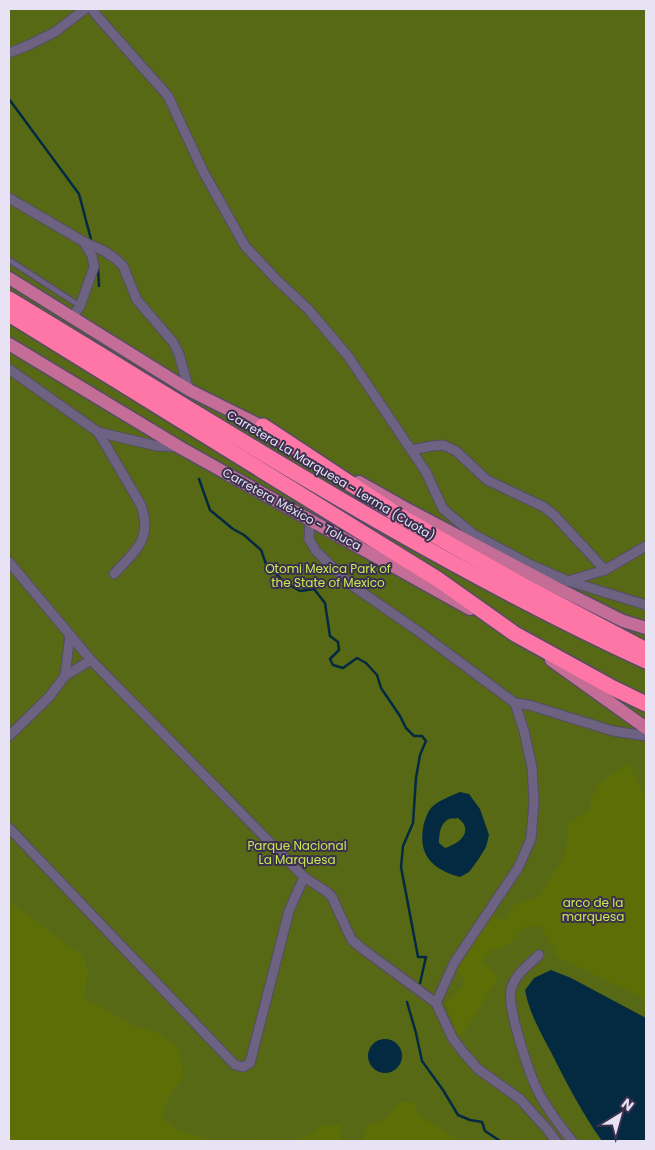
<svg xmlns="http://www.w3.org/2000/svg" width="655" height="1150" font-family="Poppins,sans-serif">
	<rect width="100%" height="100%" fill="#3b304e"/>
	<rect fill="#586915" x="9" y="9" width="637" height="1132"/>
	<g fill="#5d6e07">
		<polygon points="629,764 646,801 646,1000 558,957 541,926 524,927 510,943 499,950 494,948 483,961 498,977 464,1032 458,1036 446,1005 466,982 457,970 492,913 504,921 514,905 539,897 566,853 568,823 590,811 591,799 602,781"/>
		<polygon points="9,902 34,919 61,941 83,955 88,972 84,998 106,1010 134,1026 160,1034 178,1047 184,1075 171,1093 162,1118 178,1131 212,1141 9,1141"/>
		<polygon points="399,1102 412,1102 423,1118 454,1137 457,1141 363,1141 366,1126 386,1119"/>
		<polygon points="322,1125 340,1125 341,1141 253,1141 264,1139 290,1141 308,1136"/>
	</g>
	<g fill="#032a41" fill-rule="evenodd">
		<path d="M460,792L469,794L480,809L489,835L486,847L478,860L469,872L460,877C431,869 417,854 424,823C426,818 428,810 433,806C440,800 451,796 460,792ZM458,818C475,831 459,844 445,848L439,843C439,835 440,823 449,819C452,818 455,819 458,818Z"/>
		<path d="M551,970L571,978L646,1018V1141H602C582,1113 567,1084 552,1054C541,1033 529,1013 525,990L534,978Z"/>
		<circle cx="385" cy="1056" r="17"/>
	</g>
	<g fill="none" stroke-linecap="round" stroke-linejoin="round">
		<g stroke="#032a41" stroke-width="2.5">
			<polyline points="9,99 79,194 92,243"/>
			<polyline points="98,268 99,286"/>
			<polyline points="199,479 210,510 233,529 244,535 261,550 266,564 284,582 300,591 314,589 325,603 330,636 338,642 339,650 330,659 333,665 343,668 357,658 366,663 377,675 381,688 400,716 406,728 414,736 422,736 426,741 420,755 416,778 413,823 403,846 401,867 418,957 426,957 420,983"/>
			<polyline points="407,1002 416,1033 422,1061 443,1090 458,1115 470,1120 482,1122 485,1131 500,1141"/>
		</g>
		<g stroke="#554c65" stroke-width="7">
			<polyline id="lane" points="9,260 80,306"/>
		</g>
		<g stroke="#554c65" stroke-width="11">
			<g id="street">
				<polyline points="92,9 98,17 168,96 204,173 245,246 276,279 308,309 348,356 426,472 443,509 473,534 531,565 568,581 605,570 646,546"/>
				<polyline points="9,53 31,44 55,32 85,9"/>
				<polyline points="9,198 84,242 92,256 94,267 80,306 72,318"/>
				<polyline points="84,242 104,251 116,259 123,266 137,300 173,342 179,354 189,390"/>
				<polyline points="9,369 98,432 157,446 177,447"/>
				<path d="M98,432L141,505C153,539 135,551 114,574"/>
				<polyline points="411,450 432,446 443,445 456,451 487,480 544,507 555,516 605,570"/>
				<polyline points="310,520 309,539 316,551 350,584 418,631 515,703 529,705 613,731 646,736"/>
				<polyline points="9,562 91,660 304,877 327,892 332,897 347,930 352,940 360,947 436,1003 453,1039 464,1053 478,1069 520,1099 547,1129 556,1141"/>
				<polyline points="568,581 646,605"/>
				<polyline points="65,676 70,635"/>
				<polyline points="9,736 49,697 65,676 91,660"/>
				<polyline points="9,828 235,1065 243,1067 250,1063 289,911 304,877"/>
				<path d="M539,955C529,965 514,975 511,990C507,1009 531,1080 541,1097C550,1113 561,1127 572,1141"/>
				<polyline points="436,1003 454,963 518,868 531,839 534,802 532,767 524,731 515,703"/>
			</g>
		</g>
		<g stroke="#554c65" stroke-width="15">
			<g id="primary">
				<polyline points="9,278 189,390 271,431"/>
				<polyline points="9,344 181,448 470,609"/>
				<polyline points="359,482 405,508 553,586 623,621 646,628"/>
				<polyline points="551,660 646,728"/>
			</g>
		</g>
		<g stroke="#554c65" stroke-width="18">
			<g id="highway">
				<path d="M9,299C218,425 424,559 646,661"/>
				<polyline points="9,314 439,580 515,634 613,688 646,704"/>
				<polyline points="263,426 398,515 526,587 646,650"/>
			</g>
		</g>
		<use href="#lane" stroke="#6e6283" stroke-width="4.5"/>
		<use href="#street" stroke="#6e6283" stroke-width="9"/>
		<use href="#primary" stroke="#c46e97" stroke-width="12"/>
		<use href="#highway" stroke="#fd76a5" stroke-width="15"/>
	</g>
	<g text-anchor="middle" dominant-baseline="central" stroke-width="4" stroke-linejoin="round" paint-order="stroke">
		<g font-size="12" fill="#e8e2f5" stroke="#3b304e">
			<text transform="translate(331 475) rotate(31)">Carretera La Marquesa - Lerma (Cuota)</text>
			<text transform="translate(292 509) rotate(29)">Carretera México - Toluca</text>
		</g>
		<g font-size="12" fill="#c9e951" stroke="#3b304e">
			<text x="328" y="568">Otomi Mexica Park of<tspan x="328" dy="14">the State of Mexico</tspan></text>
			<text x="297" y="845">Parque Nacional<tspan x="297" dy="14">La Marquesa</tspan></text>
			<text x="593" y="902">arco de la<tspan x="593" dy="14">marquesa</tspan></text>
		</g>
	</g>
	<rect width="655" height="1150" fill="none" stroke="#e8e2f5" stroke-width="20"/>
	<g transform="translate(620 1115) rotate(37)" stroke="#3b304e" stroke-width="4" paint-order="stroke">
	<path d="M0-4L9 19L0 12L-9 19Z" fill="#e8e2f5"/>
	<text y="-8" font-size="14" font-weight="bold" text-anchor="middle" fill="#e8e2f5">N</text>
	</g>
</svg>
